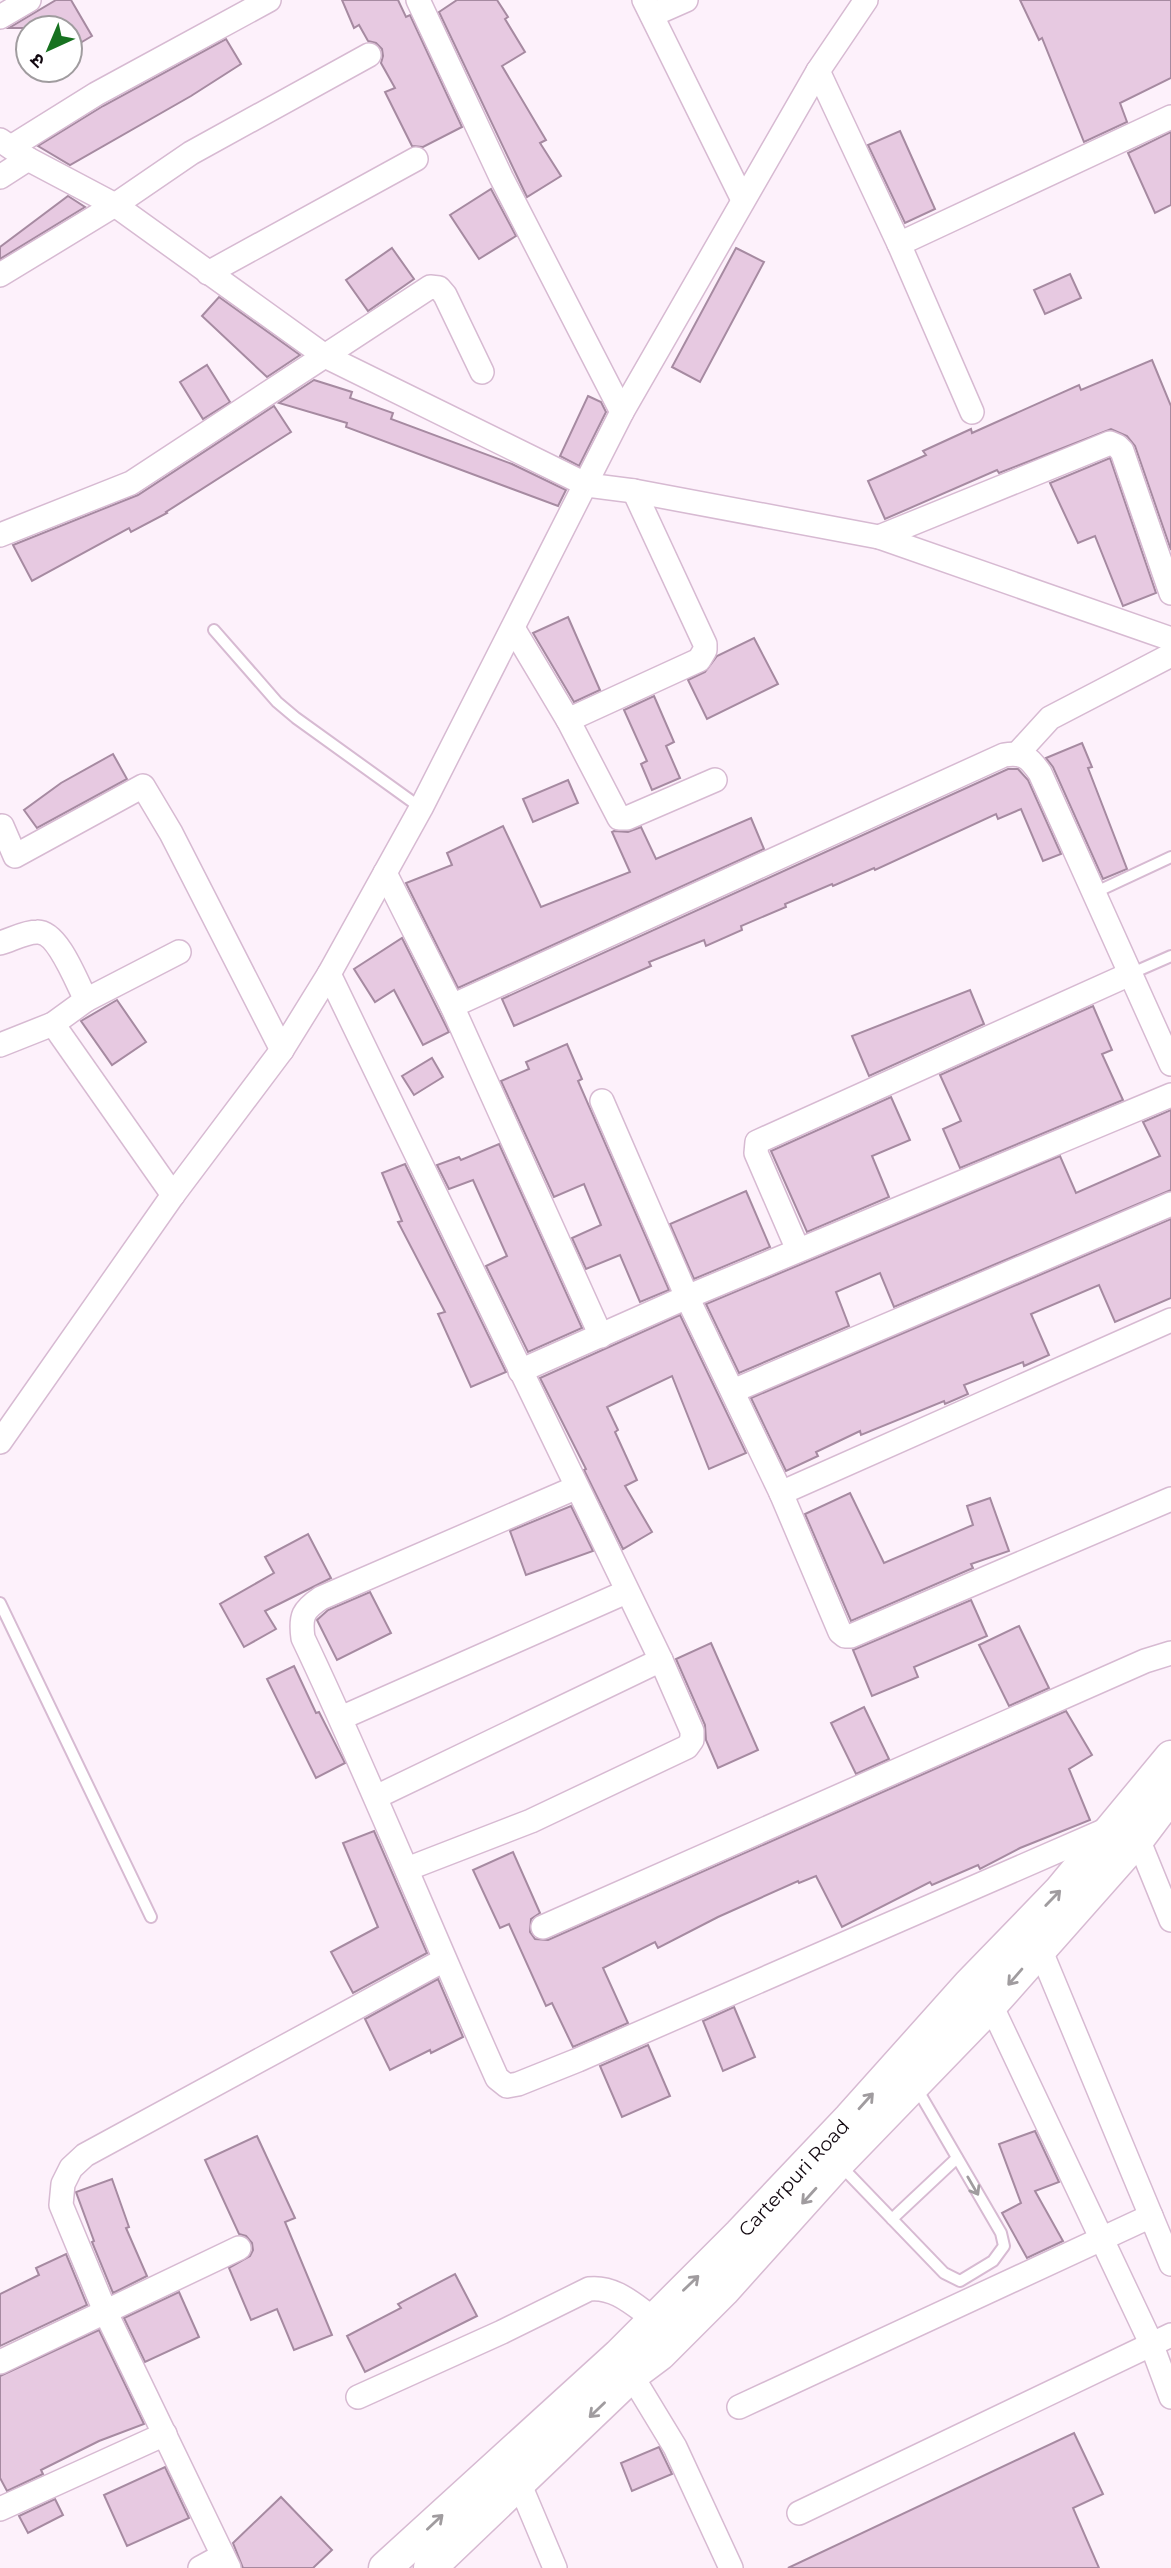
<svg xmlns="http://www.w3.org/2000/svg" width="1171" height="2568" font-family="Montserrat,'Noto Sans Devanagari',sans-serif">
	<rect width="100%" height="100%" fill="#fdf1fb"/>
	<g fill="#e7c9e1" stroke="#a68aa1" stroke-width="2">
		<polygon points="56,0 71,0 92,36 70,49 70,28 9,28"/>
		<polygon points="342,0 398,0 406,17 410,15 462,127 423,147 412,146 385,92 395,88 381,63 383,56 382,49 376,43 368,41 359,25 354,28"/>
		<polygon points="457,0 497,0 508,17 505,19 525,52 502,66 546,140 540,143 561,176 527,197 439,12"/>
		<polygon points="1020,0 1171,0 1171,78 1120,103 1127,122 1084,142 1042,38 1039,40"/>
		<polygon points="226,39 241,64 191,96 70,165 38,146 103,106"/>
		<polygon points="900,131 935,209 905,223 868,145"/>
		<polygon points="1171,132 1171,205 1155,213 1128,153"/>
		<polygon points="491,189 516,236 479,259 450,215"/>
		<polygon points="68,196 85,207 0,259 0,247"/>
		<polygon points="392,248 414,279 368,311 346,280"/>
		<polygon points="736,248 764,262 700,382 672,367"/>
		<polygon points="1070,274 1081,298 1045,314 1034,290"/>
		<polygon points="219,297 300,355 267,377 202,316"/>
		<polygon points="1152,360 1171,406 1171,550 1135,446 1127,436 1111,429 999,473 997,470 885,519 868,481 926,455 923,451 971,429 972,433 1079,385 1081,390"/>
		<polygon points="207,365 230,402 203,419 180,382"/>
		<polygon points="314,380 352,392 350,398 393,413 391,419 512,464 566,490 558,506 346,427 347,423 279,403"/>
		<polygon points="588,396 601,402 606,412 579,466 560,456"/>
		<polygon points="274,406 291,432 166,512 167,513 131,532 129,528 32,581 13,545 138,495"/>
		<polygon points="1110,458 1156,593 1123,606 1095,536 1078,543 1050,483"/>
		<polygon points="568,617 600,690 574,702 533,633"/>
		<polygon points="754,638 778,684 707,719 688,680 705,672 717,656"/>
		<polygon points="654,696 674,742 666,746 680,778 652,790 641,764 647,761 624,710"/>
		<polygon points="1082,743 1092,767 1088,768 1127,869 1103,879 1053,767 1046,758"/>
		<polygon points="113,754 127,779 37,828 24,810 61,783"/>
		<polygon points="1008,769 1018,769 1028,780 1061,854 1043,861 1021,809 998,819 996,814 875,870 874,868 833,886 832,884 785,904 786,907 741,926 742,930 706,946 704,940 649,962 651,966 514,1026 502,999"/>
		<polygon points="568,780 578,803 533,822 523,799"/>
		<polygon points="751,818 764,849 458,988 406,883 452,865 447,853 503,826 541,907 630,872 612,832 614,831 628,832 641,827 656,859"/>
		<polygon points="402,938 449,1032 423,1045 394,990 375,1002 354,969"/>
		<polygon points="970,990 984,1024 869,1076 852,1036"/>
		<polygon points="117,1000 146,1042 112,1065 81,1021"/>
		<polygon points="1093,1006 1112,1050 1102,1054 1123,1100 960,1168 943,1129 961,1121 940,1075"/>
		<polygon points="567,1044 582,1079 578,1081 669,1290 640,1302 620,1255 586,1269 572,1238 601,1225 584,1184 554,1197 501,1081 529,1069 526,1062"/>
		<polygon points="432,1058 443,1077 414,1095 402,1076"/>
		<polygon points="891,1097 910,1140 872,1156 889,1197 807,1232 771,1151"/>
		<polygon points="1171,1110 1171,1190 894,1307 880,1273 836,1292 849,1326 739,1373 706,1304 1060,1156 1076,1193 1160,1156 1143,1122"/>
		<polygon points="499,1144 582,1328 528,1352 486,1266 507,1256 473,1180 449,1189 437,1165 459,1157 461,1160"/>
		<polygon points="405,1164 506,1372 471,1387 438,1314 445,1312 398,1222 402,1221 382,1173"/>
		<polygon points="746,1191 770,1247 694,1279 670,1224"/>
		<polygon points="1171,1219 1171,1298 1115,1322 1099,1285 1031,1314 1049,1355 1024,1366 1023,1362 964,1385 968,1394 945,1404 944,1401 861,1435 860,1431 816,1452 818,1456 786,1471 751,1398"/>
		<polygon points="680,1315 746,1453 709,1469 672,1376 607,1407 618,1430 615,1432 637,1480 625,1486 652,1532 623,1549 584,1470 586,1469 540,1378"/>
		<polygon points="850,1493 884,1563 973,1525 967,1506 990,1498 1009,1551 971,1564 973,1568 851,1621 805,1514"/>
		<polygon points="571,1506 593,1551 526,1575 510,1531"/>
		<polygon points="308,1534 331,1578 265,1611 276,1629 244,1647 220,1604 274,1573 265,1557"/>
		<polygon points="370,1592 391,1633 337,1660 317,1620 328,1610"/>
		<polygon points="971,1600 987,1636 914,1667 918,1677 872,1696 853,1650"/>
		<polygon points="1019,1626 1049,1688 1009,1706 979,1645"/>
		<polygon points="711,1643 758,1750 718,1768 706,1740 705,1725 676,1659"/>
		<polygon points="294,1666 316,1713 319,1712 345,1763 316,1778 267,1679"/>
		<polygon points="864,1707 889,1759 856,1774 831,1723"/>
		<polygon points="1066,1711 1092,1755 1069,1769 1090,1820 1020,1848 980,1869 978,1865 932,1885 930,1882 842,1927 816,1876 799,1883 798,1881 718,1917 658,1948 655,1942 603,1968 628,2023 573,2047 552,2003 546,2006 509,1924 500,1928 473,1870 513,1852 540,1913 531,1919 530,1932 535,1939 548,1940"/>
		<polygon points="374,1831 427,1953 353,1993 331,1952 378,1927 343,1843"/>
		<polygon points="438,1979 463,2037 431,2053 430,2050 390,2070 365,2019"/>
		<polygon points="734,2007 755,2057 723,2071 703,2021"/>
		<polygon points="648,2045 670,2096 622,2117 600,2066"/>
		<polygon points="1035,2131 1059,2182 1035,2191 1063,2241 1027,2258 1002,2213 1021,2203 999,2144"/>
		<polygon points="257,2136 295,2218 285,2222 332,2335 294,2350 277,2309 251,2320 229,2268 250,2256 253,2250 252,2243 246,2236 239,2234 205,2160"/>
		<polygon points="112,2179 129,2227 126,2228 147,2276 113,2293 92,2242 94,2241 76,2192"/>
		<polygon points="66,2254 87,2305 0,2346 0,2294 39,2275 36,2268"/>
		<polygon points="455,2274 477,2316 365,2372 347,2336 401,2308 398,2304"/>
		<polygon points="179,2292 199,2337 145,2362 124,2318"/>
		<polygon points="99,2330 144,2424 99,2441 41,2470 43,2474 7,2491 0,2478 0,2376"/>
		<polygon points="1074,2433 1103,2494 1073,2508 1099,2568 788,2568"/>
		<polygon points="659,2447 672,2474 632,2491 621,2463"/>
		<polygon points="165,2467 189,2518 127,2546 104,2495"/>
		<polygon points="281,2497 332,2550 313,2568 243,2568 233,2543"/>
		<polygon points="55,2499 63,2515 28,2533 19,2516"/>
	</g>
	<g fill="none" stroke-linecap="round" stroke-linejoin="round">
		<g stroke="#d7bad2" stroke-width="14">
			<g id="lane">
				<polyline points="214,630 277,702 296,718 421,808"/>
				<polyline points="1094,893 1171,857"/>
				<polyline points="1130,974 1171,956"/>
				<polyline points="0,1603 151,1917"/>
				<polyline points="840,2165 944,2273 960,2281 993,2261 1004,2246 1001,2233 916,2087"/>
				<polyline points="892,2219 957,2158"/>
			</g>
		</g>
		<g stroke="#d7bad2" stroke-width="26">
			<g id="street">
				<polyline points="418,0 501,177 622,412"/>
				<polyline points="644,0 743,200"/>
				<polyline points="652,15 686,0"/>
				<polyline points="0,17 29,0"/>
				<polyline points="818,71 899,244 972,412"/>
				<polyline points="0,140 28,159 115,205 325,356 587,485 634,491 879,537 1171,639"/>
				<polyline points="11,147 96,94 269,0"/>
				<polyline points="0,177 28,159"/>
				<polyline points="899,244 1171,117"/>
				<polyline points="208,273 416,159"/>
				<polyline points="0,275 115,205 191,153 369,55"/>
				<polyline points="0,535 131,483 430,287 439,288 445,295 482,372"/>
				<polyline points="879,537 1110,443 1117,446 1122,451 1171,593"/>
				<polyline points="513,628 568,720 619,818 627,818 715,780"/>
				<polyline points="568,720 699,660 705,650 705,644 634,491"/>
				<polyline points="1018,753 1050,718 1171,655"/>
				<polyline points="0,827 2,826 15,856 143,786 171,833 282,1050"/>
				<polyline points="385,873 452,1006 601,1336"/>
				<path d="M0,943C11,940 25,932 37,932C58,931 77,983 86,1000"/>
				<polyline points="329,974 661,1660 692,1731 692,1740 687,1747 531,1821 407,1869"/>
				<path d="M452,1006L1004,755C1023,752 1029,757 1040,773L1171,1064"/>
				<polyline points="53,1024 173,1195"/>
				<polyline points="0,1045 53,1024 86,1000 179,952"/>
				<polyline points="602,1101 687,1297 781,1493 840,1632 845,1636 851,1636 1171,1499"/>
				<polyline points="798,1250 756,1153 757,1142 1130,974"/>
				<polyline points="520,1371 687,1297 1171,1095"/>
				<polyline points="733,1391 1171,1204"/>
				<polyline points="0,1442 173,1195 282,1050 329,974 421,808 622,412 818,71 866,0"/>
				<path d="M575,1488L321,1598C303,1610 300,1616 303,1638C372,1783 431,1931 497,2078L507,2086L518,2084L578,2060L1108,1829"/>
				<polyline points="781,1493 1171,1320"/>
				<polyline points="341,1718 626,1592"/>
				<polyline points="376,1797 661,1660"/>
				<polyline points="1138,1839 1171,1920"/>
				<polyline points="543,1927 1145,1661 1171,1653"/>
				<polyline points="1031,1940 1040,1949 1171,2264"/>
				<polyline points="991,2005 1151,2343 1171,2397"/>
				<polyline points="0,2362 239,2248"/>
				<polyline points="624,2363 675,2447 731,2568"/>
				<path d="M358,2397L502,2332L589,2289C615,2286 634,2305 654,2319"/>
				<polyline points="739,2407 1151,2216"/>
				<polyline points="509,2474 520,2485 555,2568"/>
				<polyline points="0,2509 165,2434"/>
				<polyline points="799,2513 1171,2335"/>
				<polyline points="200,2568 222,2556"/>
				<polyline points="229,2568 105,2311 61,2205 63,2184 71,2168 85,2155 444,1960"/>
			</g>
		</g>
		<g stroke="#d7bad2" stroke-width="35">
			<g id="secondary">
				<polyline points="385,2568 619,2355 740,2234 850,2118 969,1985 1060,1891 1171,1757"/>
				<polyline points="430,2568 632,2375 660,2354 723,2291 838,2163 991,2005 1138,1839 1171,1795"/>
			</g>
		</g>
		<use href="#lane" stroke="#fff" stroke-width="10"/>
		<use href="#street" stroke="#fff" stroke-width="23"/>
		<use href="#secondary" stroke="#fff" stroke-width="32"/>
	</g>
	<defs><path id="oneway-shaft" d="M-6 0H5M1.5-3L5.5 0L1.5 3" fill="none" stroke-width="1.6" stroke-linecap="round" stroke-linejoin="round" transform="scale(1.75)"/></defs>
	<g stroke="#a09c9f">
		<use href="#oneway-shaft" transform="translate(1053 1898) rotate(-46)"/>
		<use href="#oneway-shaft" transform="translate(1015 1977) rotate(131)"/>
		<use href="#oneway-shaft" transform="translate(866 2101) rotate(-48)"/>
		<use href="#oneway-shaft" transform="translate(973 2186) rotate(60)"/>
		<use href="#oneway-shaft" transform="translate(809 2196) rotate(132)"/>
		<use href="#oneway-shaft" transform="translate(691 2283) rotate(-44)"/>
		<use href="#oneway-shaft" transform="translate(597 2410) rotate(136)"/>
		<use href="#oneway-shaft" transform="translate(435 2522) rotate(-43)"/>
	</g>
	<g text-anchor="middle" dominant-baseline="central" stroke-width="5" stroke-linejoin="round" paint-order="stroke">
		<g font-size="19" fill="#120810" stroke="#fff">
			<text transform="translate(794 2178) rotate(-47)">Carterpuri Road</text>
		</g>
	</g>
	<g transform="translate(49 49) rotate(224)"><circle r="33" fill="#ffffff" stroke="#a09c9f" stroke-width="2"/>
	<path d="M0-5L12 26L0 18L-12 26Z" fill="#177220"/>
	<text y="-10" font-size="19" font-weight="bold" text-anchor="middle" fill="#120810">उ</text>
	</g>
</svg>
